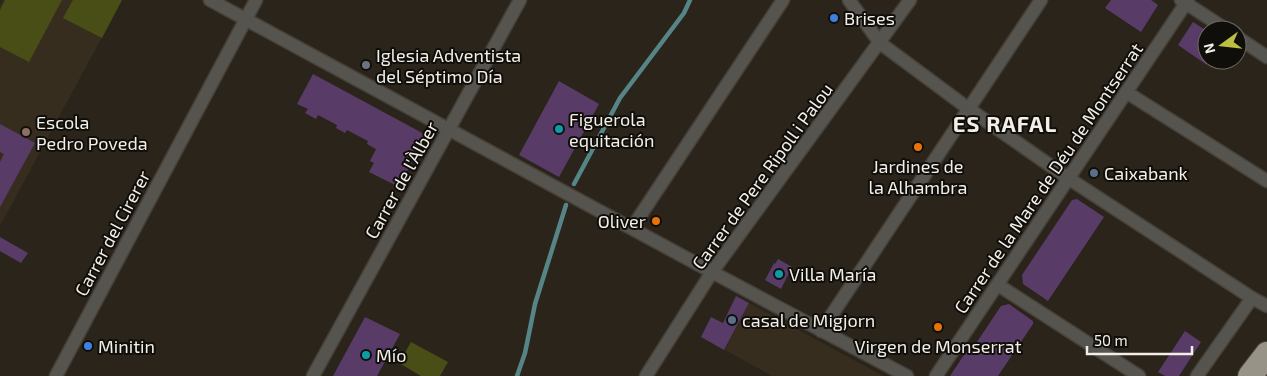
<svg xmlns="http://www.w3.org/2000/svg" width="1267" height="376" font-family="'Exo 2',sans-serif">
	<rect width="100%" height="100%" fill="#2a241b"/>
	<g fill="#372d1e">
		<polygon points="3,0 122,0 0,226 0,5"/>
		<polygon points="749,303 883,376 772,376 725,350"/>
	</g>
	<g fill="#494e17">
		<polygon points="5,0 62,0 29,62 0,47 0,10"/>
		<polygon points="73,0 122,0 102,38 63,18"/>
		<polygon points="411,342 448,362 440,376 421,376 399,363"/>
	</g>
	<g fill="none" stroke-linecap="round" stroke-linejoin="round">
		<g stroke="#568587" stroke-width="4.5">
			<polyline points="574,184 620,98 684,13 690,0"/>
			<polyline points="517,376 525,353 535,304 566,205"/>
		</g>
	</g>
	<g fill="#593b68">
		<polygon points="1111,0 1151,0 1158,5 1141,32 1105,8"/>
		<polygon points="1193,22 1207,31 1207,65 1178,45"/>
		<polygon points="313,74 426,135 399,187 369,172 374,163 370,161 376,149 367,144 368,141 347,130 345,133 336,128 337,125 318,115 316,119 305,113 308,109 297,104"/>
		<polygon points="559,81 599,104 559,177 519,155"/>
		<polygon points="0,124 35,143 0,207 0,162 4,154 0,152"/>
		<polygon points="1077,199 1104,217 1048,301 1023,284 1022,275 1072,200"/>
		<polygon points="0,237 28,253 21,263 0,251"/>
		<polygon points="778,259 792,267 781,289 765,280 774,263 775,264"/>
		<polygon points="736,296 749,303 724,350 701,337 711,317 723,323"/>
		<polygon points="1009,304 1033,321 1033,324 998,376 950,376 966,352 969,354 1001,306"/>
		<polygon points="365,317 400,334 377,376 333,376"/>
		<polygon points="1185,331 1201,342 1179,376 1165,376 1158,372"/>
	</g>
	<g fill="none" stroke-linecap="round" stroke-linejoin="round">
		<g stroke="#464038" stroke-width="15">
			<g id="minor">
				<polyline points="210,0 712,272 907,376"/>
				<polyline points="849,0 880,43 969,109 1068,178 1252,298"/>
				<polyline points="1181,0 1227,30"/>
				<polyline points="1237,37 1267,57"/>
				<polyline points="1126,92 1267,181"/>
				<polyline points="632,228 783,0"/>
				<polyline points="998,285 1139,376"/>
				<polyline points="821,331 1041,0"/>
				<polyline points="56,376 256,0"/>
				<polyline points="313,376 520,0"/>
				<polyline points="646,376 712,272 910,0"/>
				<polyline points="936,376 1188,0"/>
				<polyline points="1197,376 1252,298 1267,306"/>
			</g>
		</g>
		<g stroke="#464038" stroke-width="26">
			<polyline id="motorway" points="1250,376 1267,354"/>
		</g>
		<use href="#minor" stroke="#55544f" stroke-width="12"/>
		<use href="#motorway" stroke="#979487" stroke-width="24"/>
	</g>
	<g fill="#3f7fe0" stroke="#100e0a" stroke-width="2">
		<circle cx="834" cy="18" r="5"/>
		<circle cx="88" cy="346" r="5"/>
	</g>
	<circle fill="#6b7280" stroke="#100e0a" stroke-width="2" cx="366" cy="65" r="5"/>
	<g fill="#0f9aa8" stroke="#100e0a" stroke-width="2">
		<circle cx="559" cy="129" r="5"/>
		<circle cx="779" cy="274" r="5"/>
		<circle cx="366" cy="355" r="5"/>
	</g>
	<circle fill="#8d6e63" stroke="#100e0a" stroke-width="2" cx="26" cy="132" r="5"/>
	<g fill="#e8710a" stroke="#100e0a" stroke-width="2">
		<circle cx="918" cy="147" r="5"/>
		<circle cx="656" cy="221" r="5"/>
		<circle cx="938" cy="327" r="5"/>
	</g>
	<g fill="#5c6f8a" stroke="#100e0a" stroke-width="2">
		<circle cx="1094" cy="173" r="5"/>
		<circle cx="732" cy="320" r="5"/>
	</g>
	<g text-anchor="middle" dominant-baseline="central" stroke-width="4" stroke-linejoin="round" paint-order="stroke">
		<g font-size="18" fill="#f3efe8" stroke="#100e0a" text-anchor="start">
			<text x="844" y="18">Brises</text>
			<text x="376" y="55">Iglesia Adventista<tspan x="376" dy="21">del Séptimo Día</tspan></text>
			<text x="569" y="119">Figuerola<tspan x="569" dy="21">equitación</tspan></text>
			<text x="36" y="122">Escola<tspan x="36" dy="21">Pedro Poveda</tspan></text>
			<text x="918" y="166" text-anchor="middle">Jardines de<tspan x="918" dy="21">la Alhambra</tspan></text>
			<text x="1104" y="173">Caixabank</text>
			<text x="646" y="221" text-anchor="end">Oliver</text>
			<text x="789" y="274">Villa María</text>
			<text x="742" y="320">casal de Migjorn</text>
			<text x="98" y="346">Minitin</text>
			<text x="938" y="346" text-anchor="middle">Virgen de Monserrat</text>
			<text x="376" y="355">Mío</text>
		</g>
		<g font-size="18" fill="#f3efe8" stroke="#100e0a">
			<text transform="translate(762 176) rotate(-54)">Carrer de Pere Ripoll i Palou</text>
			<text transform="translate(1048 178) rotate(-56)">Carrer de la Mare de Déu de Montserrat</text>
			<text transform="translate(401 180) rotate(-61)">Carrer de l'Àlber</text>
			<text transform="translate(112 233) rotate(-62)">Carrer del Cirerer</text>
		</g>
		<g font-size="22" font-weight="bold" letter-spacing="1" fill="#f3efe8" stroke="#100e0a">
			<text x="1005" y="123">ES RAFAL</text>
		</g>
	</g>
	<g transform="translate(1222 45) rotate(255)"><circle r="24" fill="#100e0a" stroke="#6b6863"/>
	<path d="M0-4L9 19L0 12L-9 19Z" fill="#bbc045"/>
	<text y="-8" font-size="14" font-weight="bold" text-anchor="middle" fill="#f3efe8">N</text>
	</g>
	<path d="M1087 346v8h105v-8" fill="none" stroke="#f3efe8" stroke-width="2.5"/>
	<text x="1094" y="346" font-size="15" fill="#f3efe8" stroke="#100e0a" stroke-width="4" paint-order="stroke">50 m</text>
</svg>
